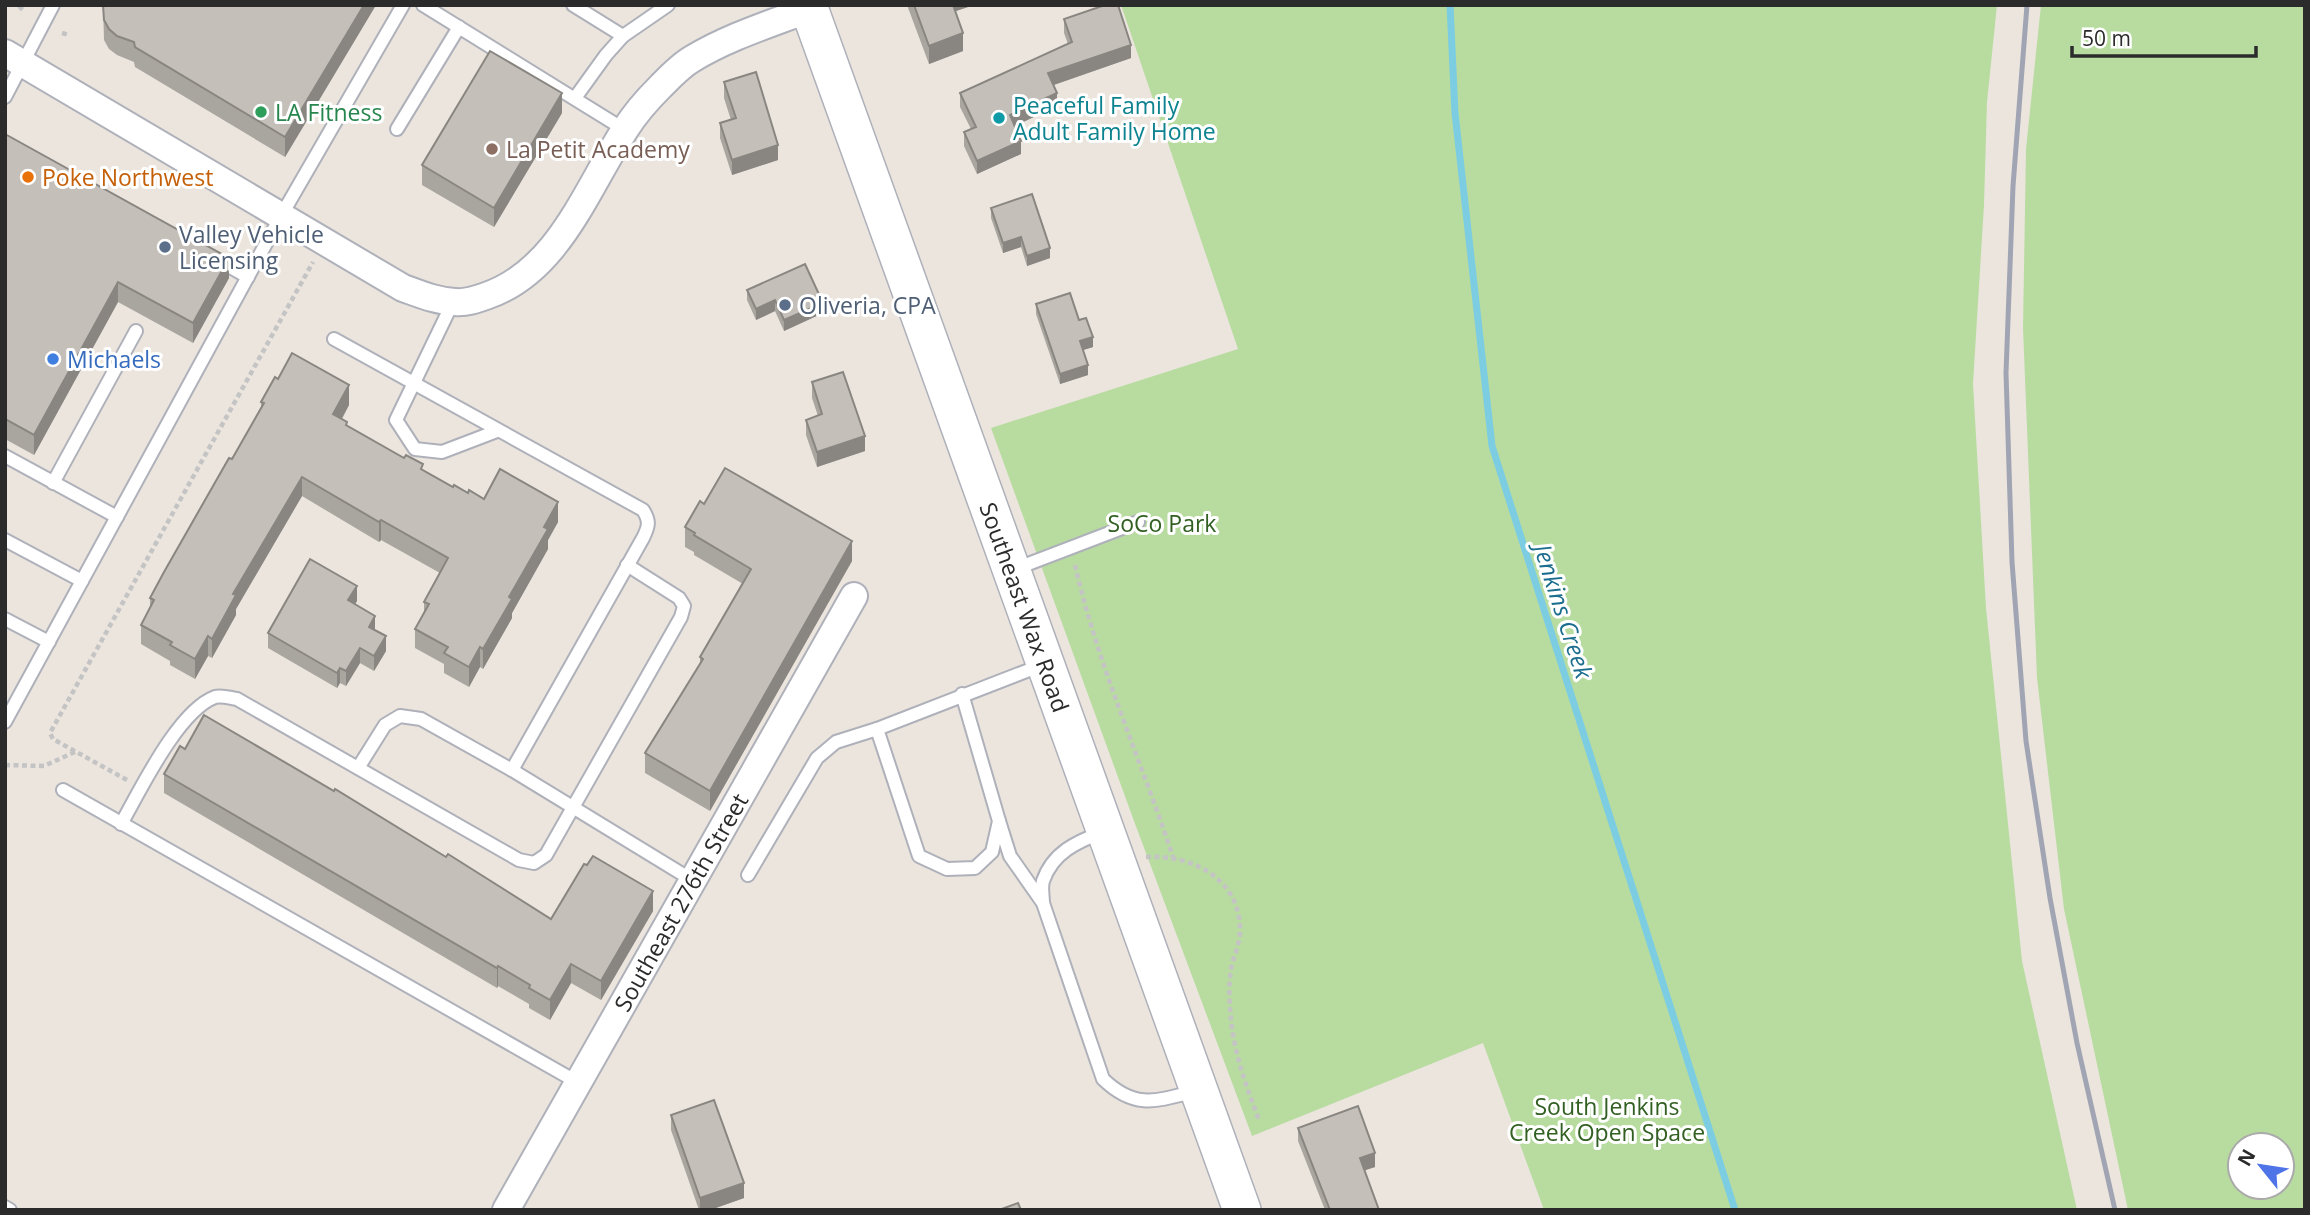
<svg xmlns="http://www.w3.org/2000/svg" width="2310" height="1215" font-family="'Open Sans',sans-serif">
	<rect width="100%" height="100%" fill="#ebe5de"/>
	<g fill="#b8dca0" fill-rule="evenodd">
		<polygon points="1121,5 1997,5 1987,102 1984,205 1973,384 1986,608 2022,961 2077,1210 1544,1210 1483,1043 1252,1136 1134,821 991,428 1238,349"/>
		<path d="M2041,5H2305V1210H2128L2064,909L2037,678L2023,328L2026,149ZM2240,1145H2282V1187H2240Z"/>
	</g>
	<g fill="none" stroke-linecap="round" stroke-linejoin="round">
		<polyline stroke="#7ccde2" stroke-width="7" points="1450,5 1455,113 1492,446 1735,1210"/>
		<g stroke="#afb1ba" stroke-width="16">
			<g id="lane">
				<polyline points="423,5 625,130"/>
				<polyline points="573,5 623,36"/>
				<polyline points="5,97 53,5"/>
				<polyline points="575,98 606,55 623,36 668,5"/>
				<polyline points="397,129 459,27"/>
				<polyline points="216,259 248,277"/>
				<polyline points="453,302 396,420 415,449 442,452 497,431"/>
				<path d="M334,339L643,510C650,521 649,526 643,538L512,770"/>
				<polyline points="5,456 117,517"/>
				<polyline points="53,483 136,331"/>
				<polyline points="5,540 82,581"/>
				<polyline points="1015,569 1138,522"/>
				<polyline points="5,619 49,642"/>
				<polyline points="5,722 281,216 403,5"/>
				<polyline points="877,729 919,856 947,869 975,868 992,852 999,821 962,694"/>
				<polyline points="358,768 385,725 400,716 421,719 512,770 692,880"/>
				<polyline points="63,790 577,1082"/>
				<path d="M999,821L1010,856L1043,903L1103,1079C1135,1110 1157,1101 1195,1091"/>
				<path d="M121,824C141,789 178,711 215,697C222,695 230,698 237,699L519,860L534,863L546,855L681,617L684,606L679,598L627,565"/>
				<polyline points="748,875 817,758 836,742 877,729 1042,665"/>
				<path d="M1043,903C1043,897 1041,887 1043,881C1053,852 1077,842 1102,832"/>
				<polyline points="5,1207 10,1210"/>
			</g>
		</g>
		<g stroke="#afb1ba" stroke-width="30">
			<g id="street">
				<path d="M5,53L403,288C420,294 436,301 455,302C466,303 475,300 486,296C559,271 586,189 626,128C635,114 647,100 660,87C669,78 680,66 692,59C728,37 770,24 809,9"/>
				<path id="s1" d="M506,1210L854,596"/>
			</g>
		</g>
		<g stroke="#afb1ba" stroke-width="40">
			<g id="secondary">
				<path id="s2" d="M808,5L1242,1210"/>
			</g>
		</g>
		<g stroke="#c4c4c4" stroke-width="4.5" stroke-dasharray="5 3.5" stroke-linecap="butt">
			<polyline points="19,6 24,11"/>
			<polyline points="62,33 69,35"/>
			<path d="M1075,565C1098,666 1141,760 1173,857"/>
			<polyline points="5,765 44,766 75,752"/>
			<polyline points="127,780 53,739 50,733 313,262"/>
			<path d="M1146,857C1193,854 1242,880 1240,933C1239,945 1235,954 1232,964C1229,978 1229,994 1230,1007C1232,1048 1245,1083 1259,1120"/>
		</g>
		<use href="#lane" stroke="#fff" stroke-width="12"/>
		<use href="#street" stroke="#fff" stroke-width="26"/>
		<use href="#secondary" stroke="#fff" stroke-width="37"/>
		<polyline stroke="#a1a5b3" stroke-width="5" points="2027,5 2013,186 2006,373 2012,562 2026,741 2050,898 2077,1043 2115,1210"/>
	</g>
	<g fill="#a9a59f">
		<polygon points="103,5 376,5 285,157 135,67 134,62 117,55 109,49 104,40"/>
		<polygon points="907,5 968,5 968,7 956,11 963,51 929,64"/>
		<polygon points="1064,19 1131,58 1053,85 1057,106 1015,126 1021,154 977,174 964,146 964,132 971,129 960,107 960,93 1068,44 1064,33"/>
		<polygon points="724,82 778,160 732,175 720,138 720,123 731,120 724,98"/>
		<polygon points="562,113 494,227 422,185 422,165"/>
		<polygon points="5,134 229,278 193,343 118,302 34,455 5,439"/>
		<polygon points="991,208 1050,258 1027,266 1021,247 1003,253 991,218"/>
		<polygon points="747,290 823,313 784,331 775,311 756,320 747,300"/>
		<polygon points="1036,304 1079,320 1093,347 1083,350 1088,375 1060,384 1036,314"/>
		<polygon points="812,382 865,451 817,467 806,435 806,420 818,416 812,398"/>
		<polygon points="261,402 349,405 342,419 347,426 453,487 484,499 558,522 548,540 548,549 512,613 512,618 483,669 480,667 469,687 444,673 444,664 415,648 415,629 424,612 424,602 440,573 381,540 379,542 302,496 236,609 236,615 212,658 208,656 195,679 170,665 170,661 141,644 141,625 150,607 150,598 232,459 261,407"/>
		<polygon points="704,504 852,561 710,811 645,773 645,753 700,664 700,657 743,584 694,555 694,552 685,547 685,527"/>
		<polygon points="357,601 355,604 375,630 386,651 374,671 360,663 346,686 340,683 337,688 268,648 268,633"/>
		<polygon points="185,749 551,919 653,911 601,1000 571,983 550,1020 529,1008 529,1004 498,986 497,988 164,793 164,774"/>
		<polygon points="671,1115 744,1198 710,1210 699,1210 671,1130"/>
		<polygon points="1298,1128 1375,1167 1364,1170 1379,1210 1325,1210 1298,1141"/>
	</g>
	<g fill="#898682">
		<polygon points="364,5 376,5 285,157 285,137"/>
		<polygon points="950,5 968,5 968,7 950,13"/>
		<polygon points="963,33 963,51 929,64 929,46"/>
		<polygon points="1131,45 1131,58 1048,87 1048,73"/>
		<polygon points="562,93 562,113 494,227 494,208"/>
		<polygon points="1057,93 1057,106 1010,128 1010,115"/>
		<polygon points="1021,141 1021,154 977,174 977,161"/>
		<polygon points="778,145 778,160 732,175 732,160"/>
		<polygon points="1021,237 1021,247 1003,253 1003,243"/>
		<polygon points="1050,248 1050,258 1027,266 1027,256"/>
		<polygon points="229,258 229,278 193,343 193,323"/>
		<polygon points="118,282 118,302 34,455 34,435"/>
		<polygon points="775,300 775,311 756,320 756,309"/>
		<polygon points="823,303 823,313 784,331 784,320"/>
		<polygon points="1093,337 1093,347 1080,351 1080,341"/>
		<polygon points="1088,365 1088,375 1060,384 1060,374"/>
		<polygon points="349,385 349,405 333,434 333,414"/>
		<polygon points="865,436 865,451 817,467 817,452"/>
		<polygon points="302,477 302,496 236,609 236,615 212,658 212,639 233,594"/>
		<polygon points="558,502 558,522 548,540 548,549 512,613 512,618 483,669 483,649 544,527"/>
		<polygon points="381,520 381,540 379,542 379,522"/>
		<polygon points="852,541 852,561 710,811 710,791"/>
		<polygon points="357,586 357,601 348,616 348,600"/>
		<polygon points="375,616 375,631 369,627"/>
		<polygon points="208,636 208,656 195,679 195,659"/>
		<polygon points="386,636 386,651 374,671 374,656"/>
		<polygon points="7,644 7,664 5,666 5,647"/>
		<polygon points="480,647 480,667 469,687 469,667"/>
		<polygon points="360,648 360,663 346,686 346,671"/>
		<polygon points="340,668 340,683 337,688 337,673"/>
		<polygon points="653,891 653,911 601,1000 601,981"/>
		<polygon points="571,964 571,983 550,1020 550,1000"/>
		<polygon points="498,966 498,986 497,988 497,968"/>
		<polygon points="1375,1153 1375,1167 1360,1172 1360,1158"/>
		<polygon points="744,1183 744,1198 710,1210 700,1210 700,1198"/>
	</g>
	<g fill="#c4c0b9" stroke="#898682" stroke-width="2">
		<polygon points="103,5 364,5 285,137 135,47 134,42 117,36 109,29 104,20"/>
		<polygon points="914,5 953,5 963,33 929,46"/>
		<polygon points="1105,5 1118,5 1131,45 1048,73 1057,93 1010,115 1021,141 977,161 964,132 976,127 960,93 1072,42 1064,19"/>
		<polygon points="490,51 562,93 494,208 422,165"/>
		<polygon points="756,72 778,145 732,160 720,123 736,118 724,82"/>
		<polygon points="5,134 229,258 193,323 118,282 34,435 5,419"/>
		<polygon points="1032,194 1050,248 1027,256 1021,237 1003,243 991,208"/>
		<polygon points="805,264 823,303 784,320 775,300 756,309 747,290"/>
		<polygon points="1070,293 1079,320 1086,318 1093,337 1080,341 1088,365 1060,374 1036,304"/>
		<polygon points="292,353 349,385 333,414 347,422 346,425 404,458 406,455 423,464 421,469 453,487 454,485 468,493 469,490 484,499 500,469 558,502 544,527 548,529 509,597 512,599 483,649 480,647 469,667 444,653 448,647 415,629 429,604 424,602 448,558 381,520 379,522 302,477 233,594 236,595 212,639 208,636 195,659 170,645 172,642 141,625 154,600 150,598 164,572 229,458 232,459 264,403 261,402 275,377 278,379"/>
		<polygon points="843,372 865,436 817,452 806,420 822,414 812,382"/>
		<polygon points="725,468 852,541 710,791 645,753 703,659 700,657 751,569 694,535 695,533 685,527 700,501 704,504"/>
		<polygon points="310,559 357,586 348,600 375,616 369,627 386,636 374,656 360,648 346,671 340,668 337,673 268,633"/>
		<polygon points="204,715 334,791 335,789 446,857 448,854 551,919 584,864 587,865 593,856 653,891 601,981 571,964 550,1000 529,988 530,985 498,966 497,968 164,774 180,746 185,749"/>
		<polygon points="714,1100 744,1183 700,1198 671,1115"/>
		<polygon points="1358,1106 1375,1153 1360,1158 1379,1210 1330,1210 1298,1128"/>
		<polygon points="1018,1203 1021,1210 999,1210"/>
	</g>
	<circle fill="#2e9e5b" stroke="#fff" stroke-width="2.5" cx="261" cy="112" r="7"/>
	<circle fill="#0f9aa8" stroke="#fff" stroke-width="2.5" cx="999" cy="118" r="7"/>
	<circle fill="#8d6e63" stroke="#fff" stroke-width="2.5" cx="492" cy="149" r="7"/>
	<circle fill="#e8710a" stroke="#fff" stroke-width="2.5" cx="28" cy="177" r="7"/>
	<g fill="#5c6f8a" stroke="#fff" stroke-width="2.5">
		<circle cx="165" cy="247" r="7"/>
		<circle cx="785" cy="305" r="7"/>
	</g>
	<circle fill="#3f7fe0" stroke="#fff" stroke-width="2.5" cx="53" cy="359" r="7"/>
	<g text-anchor="middle" dominant-baseline="central" stroke-width="6" stroke-linejoin="round" paint-order="stroke">
		<g font-size="23" fill="#0d838f" stroke="#fff" text-anchor="start">
			<text x="1013" y="105">Peaceful Family<tspan x="1013" dy="26">Adult Family Home</tspan></text>
		</g>
		<g font-size="23" fill="#27864d" stroke="#fff" text-anchor="start">
			<text x="275" y="112">LA Fitness</text>
		</g>
		<g font-size="23" fill="#785e54" stroke="#fff" text-anchor="start">
			<text x="506" y="149">La Petit Academy</text>
		</g>
		<g font-size="23" fill="#c56008" stroke="#fff" text-anchor="start">
			<text x="42" y="177">Poke Northwest</text>
		</g>
		<g font-size="23" fill="#4e5e75" stroke="#fff" text-anchor="start">
			<text x="179" y="234">Valley Vehicle<tspan x="179" dy="26">Licensing</tspan></text>
			<text x="799" y="305">Oliveria, CPA</text>
		</g>
		<g font-size="23" fill="#366cbe" stroke="#fff" text-anchor="start">
			<text x="67" y="359">Michaels</text>
		</g>
		<g font-size="23" fill="#326022" stroke="#fff">
			<text x="1162" y="523">SoCo Park</text>
			<text x="1607" y="1106">South Jenkins<tspan x="1607" dy="26">Creek Open Space</tspan></text>
		</g>
		<g font-size="23" fill="#2b2b2b" stroke="#fff">
			<text stroke="none"><textPath href="#s2" startOffset="640">Southeast Wax Road</textPath></text>
			<text stroke="none"><textPath href="#s1" startOffset="354">Southeast 276th Street</textPath></text>
		</g>
		<g font-size="24" font-style="italic" fill="#1b6d8e" stroke="#fff">
			<text transform="translate(1564 611) rotate(72)">Jenkins Creek</text>
		</g>
	</g>
	<rect width="2310" height="1215" fill="none" stroke="#2b2b2b" stroke-width="14"/>
	<g transform="translate(2261 1166) rotate(300)"><circle r="33" fill="#ffffff" stroke="#aaaaaa" stroke-width="2"/>
	<path d="M0-5L12 26L0 18L-12 26Z" fill="#4f74e7"/>
	<text y="-10" font-size="19" font-weight="bold" text-anchor="middle" fill="#2b2b2b">N</text>
	</g>
	<path d="M2072 46v10h184v-10" fill="none" stroke="#2b2b2b" stroke-width="3.5"/>
	<text x="2082" y="46" font-size="21" fill="#2b2b2b" stroke="#ffffff" stroke-width="5" paint-order="stroke">50 m</text>
</svg>
